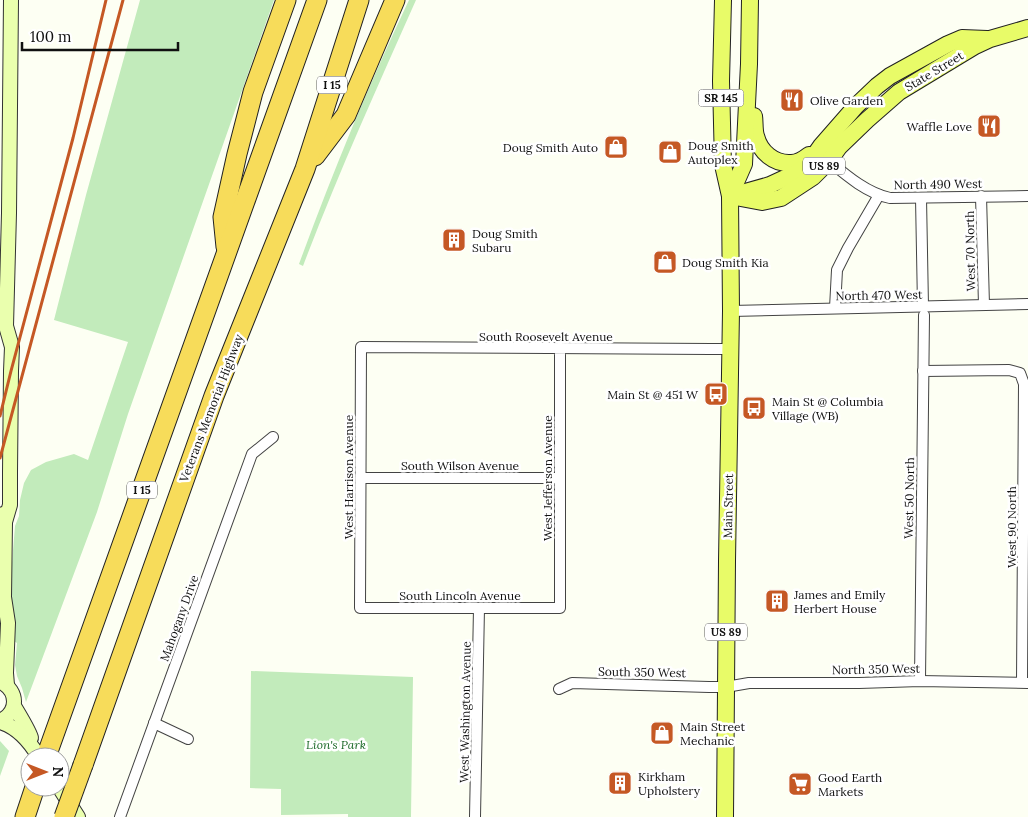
<svg xmlns="http://www.w3.org/2000/svg" width="1028" height="817" font-family="Lora,serif">
	<rect width="100%" height="100%" fill="#fdfff3"/>
	<g fill="#c2ebbb">
		<polygon points="140,0 274,0 128,414 97,512 26,702 22,688 17,676 15,665 17,643 12,640 12,563 15,526 19,516 20,500 24,483 31,470 46,462 74,454 88,460 128,342 54,320 86,195"/>
		<path d="M409,0H416C377,88 337,176 303,266L299,264C332,174 368,86 409,0Z"/>
		<polygon points="251,671 413,677 411,817 348,817 348,814 281,815 281,789 250,788"/>
		<polygon points="0,741 9,751 0,776"/>
	</g>
	<g fill="none" stroke-linecap="round" stroke-linejoin="round">
		<g stroke="#434343" stroke-width="12">
			<g id="street">
				<path d="M829,161C847,176 867,193 890,198L1028,196"/>
				<polyline points="981,196 984,305"/>
				<polyline points="921,198 923,306"/>
				<polyline points="835,308 837,270 848,248 879,195"/>
				<polyline points="731,311 1028,304"/>
				<polyline points="560,348 560,608 360,608 361,347 711,349 730,349"/>
				<polyline points="923,371 1009,370 1020,373 1024,384 1022,682"/>
				<polyline points="361,478 560,478"/>
				<polyline points="920,681 924,315"/>
				<polyline points="559,689 572,683 709,687 726,687 749,683 859,683 920,681 1028,683"/>
				<polyline points="154,723 188,739"/>
				<polyline points="120,817 252,454 273,437"/>
				<polyline points="475,817 479,608"/>
			</g>
		</g>
		<g stroke="#323232" stroke-width="16">
			<g id="secondary">
				<polyline points="3,514 5,522 4,597 8,623 6,673 7,685"/>
				<polyline points="5,522 10,505 10,472 11,371 12,347 6,326 9,213 11,0"/>
				<path d="M14,706C18,713 30,732 31,738"/>
				<path d="M0,721C19,712 18,691 1,682"/>
				<path d="M0,722C18,727 30,742 39,757"/>
				<polyline points="59,787 78,817"/>
			</g>
		</g>
		<g stroke="#212121" stroke-width="18">
			<g id="primary">
				<polyline points="723,0 721,81 723,165 730,196 731,311 727,561 725,817"/>
				<path d="M754,116C755,122 754,130 756,136C760,152 774,164 791,163C797,163 804,159 809,155"/>
				<polyline points="735,195 770,185 796,173 809,163 821,146 856,106 877,86 890,76 948,44 962,38 987,39"/>
				<polyline points="730,196 762,202 781,198 813,177 829,161 839,147 867,120 899,92 975,46 990,39 1028,28"/>
				<polyline points="730,196 744,164 749,64 750,0"/>
			</g>
		</g>
		<g stroke="#212121" stroke-width="21">
			<g id="highway">
				<polyline points="315,156 346,115 395,0"/>
				<polyline points="226,247 223,217 237,154 253,92 286,0"/>
				<polyline points="46,757 317,0"/>
				<polyline points="83,765 214,396 305,169 359,0"/>
				<polyline points="25,817 35,787"/>
			</g>
		</g>
		<use href="#street" stroke="#fff" stroke-width="10"/>
		<use href="#secondary" stroke="#eaffae" stroke-width="14"/>
		<use href="#primary" stroke="#e8fb68" stroke-width="16"/>
		<use href="#highway" stroke="#f7dc5a" stroke-width="19"/>
		<g stroke="#c55824" stroke-width="3">
			<polyline points="0,416 11,371 73,138 106,0"/>
			<polyline points="0,458 123,0"/>
		</g>
		<g stroke="#212121" stroke-width="21" stroke-linecap="butt">
			<polyline id="highway-bridge" points="64,817 83,765"/>
		</g>
		<use href="#highway-bridge" stroke="#f7dc5a" stroke-width="19"/>
	</g>
	<defs>
		<g id="restaurant-square" transform="scale(1.25)"><rect x="-9" y="-9" width="18" height="18" rx="4" fill="#c55824" stroke="#fff"/><path d="M-5-6h1v4h1v-4h1v4h1v-4h1v5L-1.5 .5V6h-2V.5L-5-1ZM5-6V6H3V1.5H1.5Q1.5-4 5-6Z" fill="#fff"/></g>
		<g id="shop-square" transform="scale(1.25)"><rect x="-9" y="-9" width="18" height="18" rx="4" fill="#c55824" stroke="#fff"/><path d="M-5-2.5h2.3a2.7 3.5 0 0 1 5.4 0H5L5.5 6h-11ZM-1.5-2.5h3a1.5 2.3 0 0 0-3 0Z" fill="#fff"/></g>
		<g id="building-square" transform="scale(1.25)"><rect x="-9" y="-9" width="18" height="18" rx="4" fill="#c55824" stroke="#fff"/><path d="M-4-6H4V6H1V3H-1V6H-4ZM-2.5-4.3h1.7v1.8h-1.7ZM.8-4.3h1.7v1.8H.8ZM-2.5-1h1.7V.8h-1.7ZM.8-1h1.7V.8H.8Z" fill="#fff"/></g>
		<g id="bus-square" transform="scale(1.25)"><rect x="-9" y="-9" width="18" height="18" rx="4" fill="#c55824" stroke="#fff"/><path d="M-5-6H5V4H4V6H2V4H-2V6H-4V4H-5ZM-3.5-4V0h7V-4ZM-3.5 1.2v1.5H-2V1.2ZM2 1.2v1.5H3.5V1.2Z" fill="#fff"/></g>
		<g id="supermarket-square" transform="scale(1.25)"><rect x="-9" y="-9" width="18" height="18" rx="4" fill="#c55824" stroke="#fff"/><path d="M-6-5.5h2.5l.6 2H6L4.5 2H-2.5L-4.4-4H-6ZM-1.5 3.2a1.3 1.3 0 1 0 .1 0ZM3 3.2a1.3 1.3 0 1 0 .1 0Z" fill="#fff"/></g>
	</defs>
	<g fill-rule="evenodd">
		<use href="#restaurant-square" x="792" y="100"/>
		<use href="#restaurant-square" x="989" y="126"/>
		<use href="#shop-square" x="616" y="147"/>
		<use href="#shop-square" x="670" y="152"/>
		<use href="#building-square" x="454" y="240"/>
		<use href="#shop-square" x="665" y="262"/>
		<use href="#bus-square" x="716" y="394"/>
		<use href="#bus-square" x="754" y="408"/>
		<use href="#building-square" x="777" y="601"/>
		<use href="#shop-square" x="662" y="733"/>
		<use href="#building-square" x="620" y="783"/>
		<use href="#supermarket-square" x="800" y="784"/>
	</g>
	<g text-anchor="middle" dominant-baseline="central" stroke-width="5" stroke-linejoin="round" paint-order="stroke">
		<g fill="#fff" stroke="#585858" stroke-width="1">
			<rect x="317" y="76.5" width="30" height="17" rx="4"/>
			<rect x="698.5" y="89.5" width="45" height="17" rx="4"/>
			<rect x="803" y="157.5" width="42" height="17" rx="4"/>
			<rect x="127" y="481.5" width="30" height="17" rx="4"/>
			<rect x="705" y="623.5" width="42" height="17" rx="4"/>
		</g>
		<g font-size="11" font-weight="bold" fill="#101010">
			<text x="332" y="85">I 15</text>
			<text x="721" y="98">SR 145</text>
			<text x="824" y="166">US 89</text>
			<text x="142" y="490">I 15</text>
			<text x="726" y="632">US 89</text>
		</g>
		<g font-size="12" fill="#101010" stroke="#fff">
			<text transform="translate(934 71) rotate(-31)">State Street</text>
			<text transform="translate(938 184) rotate(-1)">North 490 West</text>
			<text transform="translate(970 251) rotate(-91)">West 70 North</text>
			<text transform="translate(879 295) rotate(-1)">North 470 West</text>
			<text x="546" y="336">South Roosevelt Avenue</text>
			<text transform="translate(211 408) rotate(-69)">Veterans Memorial Highway</text>
			<text x="460" y="465">South Wilson Avenue</text>
			<text transform="translate(348 477) rotate(-90)">West Harrison Avenue</text>
			<text transform="translate(547 478) rotate(-90)">West Jefferson Avenue</text>
			<text transform="translate(909 498) rotate(-89)">West 50 North</text>
			<text transform="translate(728 506) rotate(-89)">Main Street</text>
			<text transform="translate(1011 527) rotate(-90)">West 90 North</text>
			<text x="460" y="595">South Lincoln Avenue</text>
			<text transform="translate(179 618) rotate(-70)">Mahogany Drive</text>
			<text transform="translate(876 669) rotate(-1)">North 350 West</text>
			<text transform="translate(642 672) rotate(1)">South 350 West</text>
			<text transform="translate(465 712) rotate(-89)">West Washington Avenue</text>
		</g>
		<g font-size="12" fill="#101010" stroke="#fff" text-anchor="start">
			<text x="810" y="100">Olive Garden</text>
			<text x="972" y="126" text-anchor="end">Waffle Love</text>
			<text x="688" y="145">Doug Smith<tspan x="688" dy="14">Autoplex</tspan></text>
			<text x="598" y="147" text-anchor="end">Doug Smith Auto</text>
			<text x="472" y="233">Doug Smith<tspan x="472" dy="14">Subaru</tspan></text>
			<text x="682" y="262">Doug Smith Kia</text>
			<text x="698" y="394" text-anchor="end">Main St @ 451 W</text>
			<text x="772" y="401">Main St @ Columbia<tspan x="772" dy="14">Village (WB)</tspan></text>
			<text x="794" y="594">James and Emily<tspan x="794" dy="14">Herbert House</tspan></text>
			<text x="680" y="726">Main Street<tspan x="680" dy="14">Mechanic</tspan></text>
			<text x="638" y="776">Kirkham<tspan x="638" dy="14">Upholstery</tspan></text>
			<text x="818" y="777">Good Earth<tspan x="818" dy="14">Markets</tspan></text>
		</g>
		<g font-size="12" font-style="italic" fill="#1e6b2a" stroke="#fff">
			<text x="336" y="744">Lion's Park</text>
		</g>
	</g>
	<g transform="translate(45 772) rotate(90)"><circle r="24" fill="#ffffff" stroke="#9f9f9f"/>
	<path d="M0-4L9 19L0 12L-9 19Z" fill="#c55824"/>
	<text y="-8" font-size="14" font-weight="bold" text-anchor="middle" fill="#101010">N</text>
	</g>
	<path d="M22 42v8h156v-8" fill="none" stroke="#101010" stroke-width="2.5"/>
	<text x="30" y="42" font-size="15" fill="#101010" stroke="#ffffff" stroke-width="4" paint-order="stroke">100 m</text>
</svg>
